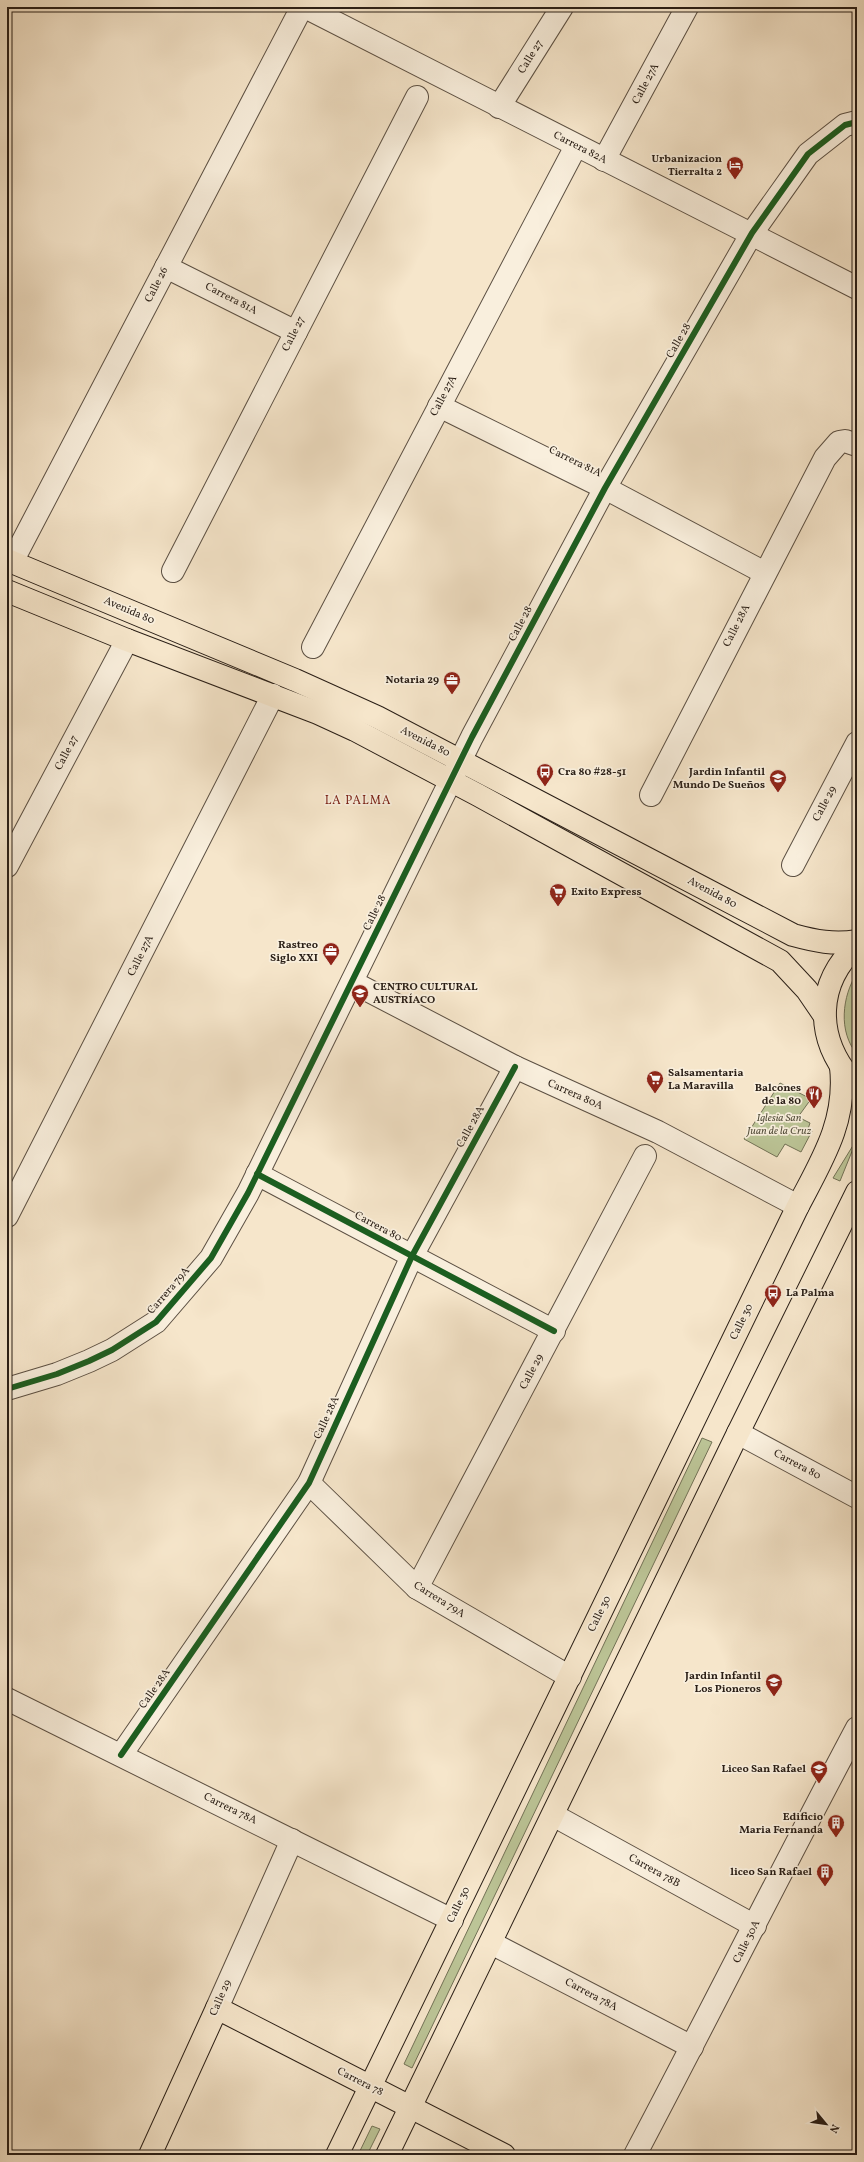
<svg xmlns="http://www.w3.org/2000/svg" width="864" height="2162" font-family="Vollkorn,serif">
	<rect width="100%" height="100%" fill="#f6e6cb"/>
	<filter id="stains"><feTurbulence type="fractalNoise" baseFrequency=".005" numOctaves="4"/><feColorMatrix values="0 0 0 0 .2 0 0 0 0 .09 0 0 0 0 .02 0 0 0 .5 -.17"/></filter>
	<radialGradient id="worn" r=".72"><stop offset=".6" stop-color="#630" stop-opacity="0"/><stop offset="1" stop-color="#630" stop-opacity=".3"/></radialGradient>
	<g fill="#bcc597" stroke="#727256">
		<path d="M857,973V1054C838,1032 842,996 857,973Z"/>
		<polygon points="780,1083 811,1099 798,1117 810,1123 808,1129 812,1131 801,1152 785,1144 777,1157 744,1139"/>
		<polygon points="857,1139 840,1181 833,1178"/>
		<polygon points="702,1438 712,1442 412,2068 404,2064"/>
		<polygon points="372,2126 380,2129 367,2155 358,2155"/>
	</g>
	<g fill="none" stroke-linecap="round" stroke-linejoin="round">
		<g stroke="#5c5043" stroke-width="24">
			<g id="minor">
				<polyline points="305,7 857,288"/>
				<polyline points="499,107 562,7"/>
				<polyline points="604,160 687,7"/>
				<polyline points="166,267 296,332"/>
				<polyline points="439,406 605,488 765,573"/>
				<polyline points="12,562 302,7"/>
				<polyline points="173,571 417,97"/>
				<polyline points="313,647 576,146"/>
				<polyline points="651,795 825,458 839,442 845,441 857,445"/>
				<polyline points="793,865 857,743"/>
				<polyline points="7,866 127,640"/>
				<polyline points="352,982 515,1067 658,1132 798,1206"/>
				<polyline points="257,1174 554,1331"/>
				<polyline points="7,1216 273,695"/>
				<polyline points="7,1389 57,1374 89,1361 112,1350 156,1322 211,1258 248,1193 472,737 605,488 752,233 808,154 845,125 857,122"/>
				<polyline points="738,1433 857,1497"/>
				<polyline points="309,1483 417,1588 570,1677"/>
				<polyline points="417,1588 645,1156"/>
				<polyline points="7,1699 452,1920"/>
				<polyline points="121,1755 309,1483 412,1256 515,1067"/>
				<polyline points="553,1815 755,1926"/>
				<polyline points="491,1943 692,2047"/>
				<polyline points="217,2008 292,1840"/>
				<path d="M635,2155C710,2013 782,1869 857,1728"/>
			</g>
		</g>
		<g stroke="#291e16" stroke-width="24">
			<g id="major">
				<path d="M7,560L295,680L377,717L793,935C815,941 834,945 857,941"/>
				<polyline points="7,591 127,640 318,713 355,730 478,795 780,961 807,990 824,1015"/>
				<path d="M850,1078C815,1036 816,983 857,945"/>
				<polyline points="150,2155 217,2008 504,2155"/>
				<path d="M337,2155L798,1206C822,1160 847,1121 841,1067"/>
				<polyline points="387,2155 738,1433 857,1192"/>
			</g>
		</g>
		<use href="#minor" stroke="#f9efdd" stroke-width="22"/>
		<use href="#major" stroke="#f6e6cb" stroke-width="22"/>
		<g stroke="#f9efdd" stroke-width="8">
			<g id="cycleway">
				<polyline points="257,1174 554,1331"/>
				<polyline points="7,1389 57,1374 89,1361 112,1350 156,1322 211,1258 248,1193 472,737 605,488 752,233 808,154 845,125 857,122"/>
				<polyline points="121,1755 309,1483 412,1256 515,1067"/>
			</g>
		</g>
		<use href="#cycleway" stroke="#1b5e20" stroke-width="6"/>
	</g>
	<defs>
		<g id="hotel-pin" transform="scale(0.9)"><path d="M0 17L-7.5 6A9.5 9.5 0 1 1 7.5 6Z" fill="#8f2418" stroke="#f9efdd"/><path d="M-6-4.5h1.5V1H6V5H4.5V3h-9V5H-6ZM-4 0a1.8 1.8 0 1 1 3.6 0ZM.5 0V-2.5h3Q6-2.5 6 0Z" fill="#fff"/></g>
		<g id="office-pin" transform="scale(0.9)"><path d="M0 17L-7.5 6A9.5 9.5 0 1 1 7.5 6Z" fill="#8f2418" stroke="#f9efdd"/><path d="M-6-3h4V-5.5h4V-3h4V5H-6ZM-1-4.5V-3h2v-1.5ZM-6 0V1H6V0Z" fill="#fff"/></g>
		<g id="bus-pin" transform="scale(0.9)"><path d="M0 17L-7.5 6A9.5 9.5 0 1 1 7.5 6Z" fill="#8f2418" stroke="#f9efdd"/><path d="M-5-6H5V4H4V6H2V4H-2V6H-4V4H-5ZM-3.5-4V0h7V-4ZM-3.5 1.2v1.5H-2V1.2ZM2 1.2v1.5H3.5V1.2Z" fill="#fff"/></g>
		<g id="school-pin" transform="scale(0.9)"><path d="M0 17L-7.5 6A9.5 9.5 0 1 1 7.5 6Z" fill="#8f2418" stroke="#f9efdd"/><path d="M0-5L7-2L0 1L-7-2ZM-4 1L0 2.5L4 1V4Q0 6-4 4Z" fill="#fff"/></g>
		<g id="supermarket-pin" transform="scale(0.9)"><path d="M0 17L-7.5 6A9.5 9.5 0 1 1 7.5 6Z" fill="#8f2418" stroke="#f9efdd"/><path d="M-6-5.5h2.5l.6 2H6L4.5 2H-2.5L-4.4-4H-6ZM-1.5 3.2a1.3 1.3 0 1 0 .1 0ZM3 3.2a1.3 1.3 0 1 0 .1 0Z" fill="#fff"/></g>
		<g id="restaurant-pin" transform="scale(0.9)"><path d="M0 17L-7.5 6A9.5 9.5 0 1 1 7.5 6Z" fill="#8f2418" stroke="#f9efdd"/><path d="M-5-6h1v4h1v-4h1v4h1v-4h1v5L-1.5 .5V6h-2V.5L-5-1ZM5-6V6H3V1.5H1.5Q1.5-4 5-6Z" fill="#fff"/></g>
		<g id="building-pin" transform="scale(0.9)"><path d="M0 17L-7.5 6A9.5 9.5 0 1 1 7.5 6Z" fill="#8f2418" stroke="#f9efdd"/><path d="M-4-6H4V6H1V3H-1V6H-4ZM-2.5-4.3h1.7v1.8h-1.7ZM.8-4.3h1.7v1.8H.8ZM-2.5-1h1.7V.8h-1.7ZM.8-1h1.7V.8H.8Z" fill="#fff"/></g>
	</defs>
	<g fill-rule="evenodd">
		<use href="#hotel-pin" x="735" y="165"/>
		<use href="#office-pin" x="452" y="680"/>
		<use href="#bus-pin" x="545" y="772"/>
		<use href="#school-pin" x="778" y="778"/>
		<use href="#supermarket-pin" x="558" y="892"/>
		<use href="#office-pin" x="331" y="951"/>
		<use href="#school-pin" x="360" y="993"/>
		<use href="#supermarket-pin" x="655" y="1079"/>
		<use href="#restaurant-pin" x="814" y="1094"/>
		<use href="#bus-pin" x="773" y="1293"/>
		<use href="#school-pin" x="774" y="1682"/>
		<use href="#school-pin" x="819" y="1769"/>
		<use href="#building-pin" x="836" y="1823"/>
		<use href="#building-pin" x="825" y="1872"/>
	</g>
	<g text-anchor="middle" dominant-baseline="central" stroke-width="3.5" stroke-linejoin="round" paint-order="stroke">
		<g font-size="11" fill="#291e16" stroke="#f9efdd">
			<text transform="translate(531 57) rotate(-58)">Calle 27</text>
			<text transform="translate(646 84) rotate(-62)">Calle 27A</text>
			<text transform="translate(580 148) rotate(27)">Carrera 82A</text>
			<text transform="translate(157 285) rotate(-63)">Calle 26</text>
			<text transform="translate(231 299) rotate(27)">Carrera 81A</text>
			<text transform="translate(294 334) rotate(-63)">Calle 27</text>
			<text transform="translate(679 341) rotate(-60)">Calle 28</text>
			<text transform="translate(444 396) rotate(-62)">Calle 27A</text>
			<text transform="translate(575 462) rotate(26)">Carrera 81A</text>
			<text transform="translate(129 611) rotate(23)">Avenida 80</text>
			<text transform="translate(521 624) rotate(-62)">Calle 28</text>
			<text transform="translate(737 626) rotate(-63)">Calle 28A</text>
			<text transform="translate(425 742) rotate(27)">Avenida 80</text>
			<text transform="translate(67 753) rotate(-62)">Calle 27</text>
			<text transform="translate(825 804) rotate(-62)">Calle 29</text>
			<text transform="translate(712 893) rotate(28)">Avenida 80</text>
			<text transform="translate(375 913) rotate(-64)">Calle 28</text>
			<text transform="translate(141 956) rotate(-63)">Calle 27A</text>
			<text transform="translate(575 1095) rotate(24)">Carrera 80A</text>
			<text transform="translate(471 1127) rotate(-61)">Calle 28A</text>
			<text transform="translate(378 1227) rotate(28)">Carrera 80</text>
			<text transform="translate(169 1291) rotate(-49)">Carrera 79A</text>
			<text transform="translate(742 1322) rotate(-64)">Calle 30</text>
			<text transform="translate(532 1372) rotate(-62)">Calle 29</text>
			<text transform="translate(327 1418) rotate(-65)">Calle 28A</text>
			<text transform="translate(797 1465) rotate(28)">Carrera 80</text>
			<text transform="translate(439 1600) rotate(32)">Carrera 79A</text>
			<text transform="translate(600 1614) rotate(-64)">Calle 30</text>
			<text transform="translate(155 1689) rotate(-55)">Calle 28A</text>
			<text transform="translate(230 1809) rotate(26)">Carrera 78A</text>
			<text transform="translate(654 1871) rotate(29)">Carrera 78B</text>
			<text transform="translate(459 1905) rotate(-64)">Calle 30</text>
			<text transform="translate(747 1942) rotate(-63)">Calle 30A</text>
			<text transform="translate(591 1995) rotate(28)">Carrera 78A</text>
			<text transform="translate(221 1998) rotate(-66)">Calle 29</text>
			<text transform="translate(360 2082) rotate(27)">Carrera 78</text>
		</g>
		<g font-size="11" font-weight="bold" fill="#291e16" stroke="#f9efdd" text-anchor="end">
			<text x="722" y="159">Urbanizacion<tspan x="722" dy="13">Tierralta 2</tspan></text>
			<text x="439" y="680">Notaria 29</text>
			<text x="558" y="772" text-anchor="start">Cra 80 #28-51</text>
			<text x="765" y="772">Jardin Infantil<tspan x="765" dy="13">Mundo De Sueños</tspan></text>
			<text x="571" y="892" text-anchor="start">Exito Express</text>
			<text x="318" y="945">Rastreo<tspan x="318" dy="13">Siglo XXI</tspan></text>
			<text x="373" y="987" text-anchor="start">CENTRO CULTURAL<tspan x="373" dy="13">AUSTRÍACO</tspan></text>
			<text x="668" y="1073" text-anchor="start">Salsamentaria<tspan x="668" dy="13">La Maravilla</tspan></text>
			<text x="801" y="1088">Balcones<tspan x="801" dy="13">de la 80</tspan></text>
			<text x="786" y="1293" text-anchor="start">La Palma</text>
			<text x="761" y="1676">Jardin Infantil<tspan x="761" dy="13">Los Pioneros</tspan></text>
			<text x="806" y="1769">Liceo San Rafael</text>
			<text x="823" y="1817">Edificio<tspan x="823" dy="13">Maria Fernanda</tspan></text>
			<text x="812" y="1872">liceo San Rafael</text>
		</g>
		<g font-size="11" font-style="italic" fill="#55503d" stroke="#f9efdd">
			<text x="779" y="1118">Iglesia San<tspan x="779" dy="13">Juan de la Cruz</tspan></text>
		</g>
		<g font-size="12" letter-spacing="1" fill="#7a1f14" stroke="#f9efdd">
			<text x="358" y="801">LA PALMA</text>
		</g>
	</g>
	<rect width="864" height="2162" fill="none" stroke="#f6e6cb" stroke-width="24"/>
	<rect x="8" y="8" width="848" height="2146" fill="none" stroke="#291e16" stroke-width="2"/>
	<rect x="12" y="12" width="840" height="2138" fill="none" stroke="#291e16"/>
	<g transform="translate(826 2124) rotate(119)" stroke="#f9efdd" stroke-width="3" paint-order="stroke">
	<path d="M0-3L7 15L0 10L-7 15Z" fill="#291e16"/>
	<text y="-6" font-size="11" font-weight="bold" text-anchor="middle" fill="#291e16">N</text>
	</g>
	<rect width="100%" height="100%" filter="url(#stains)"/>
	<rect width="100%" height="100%" fill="url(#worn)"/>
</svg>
